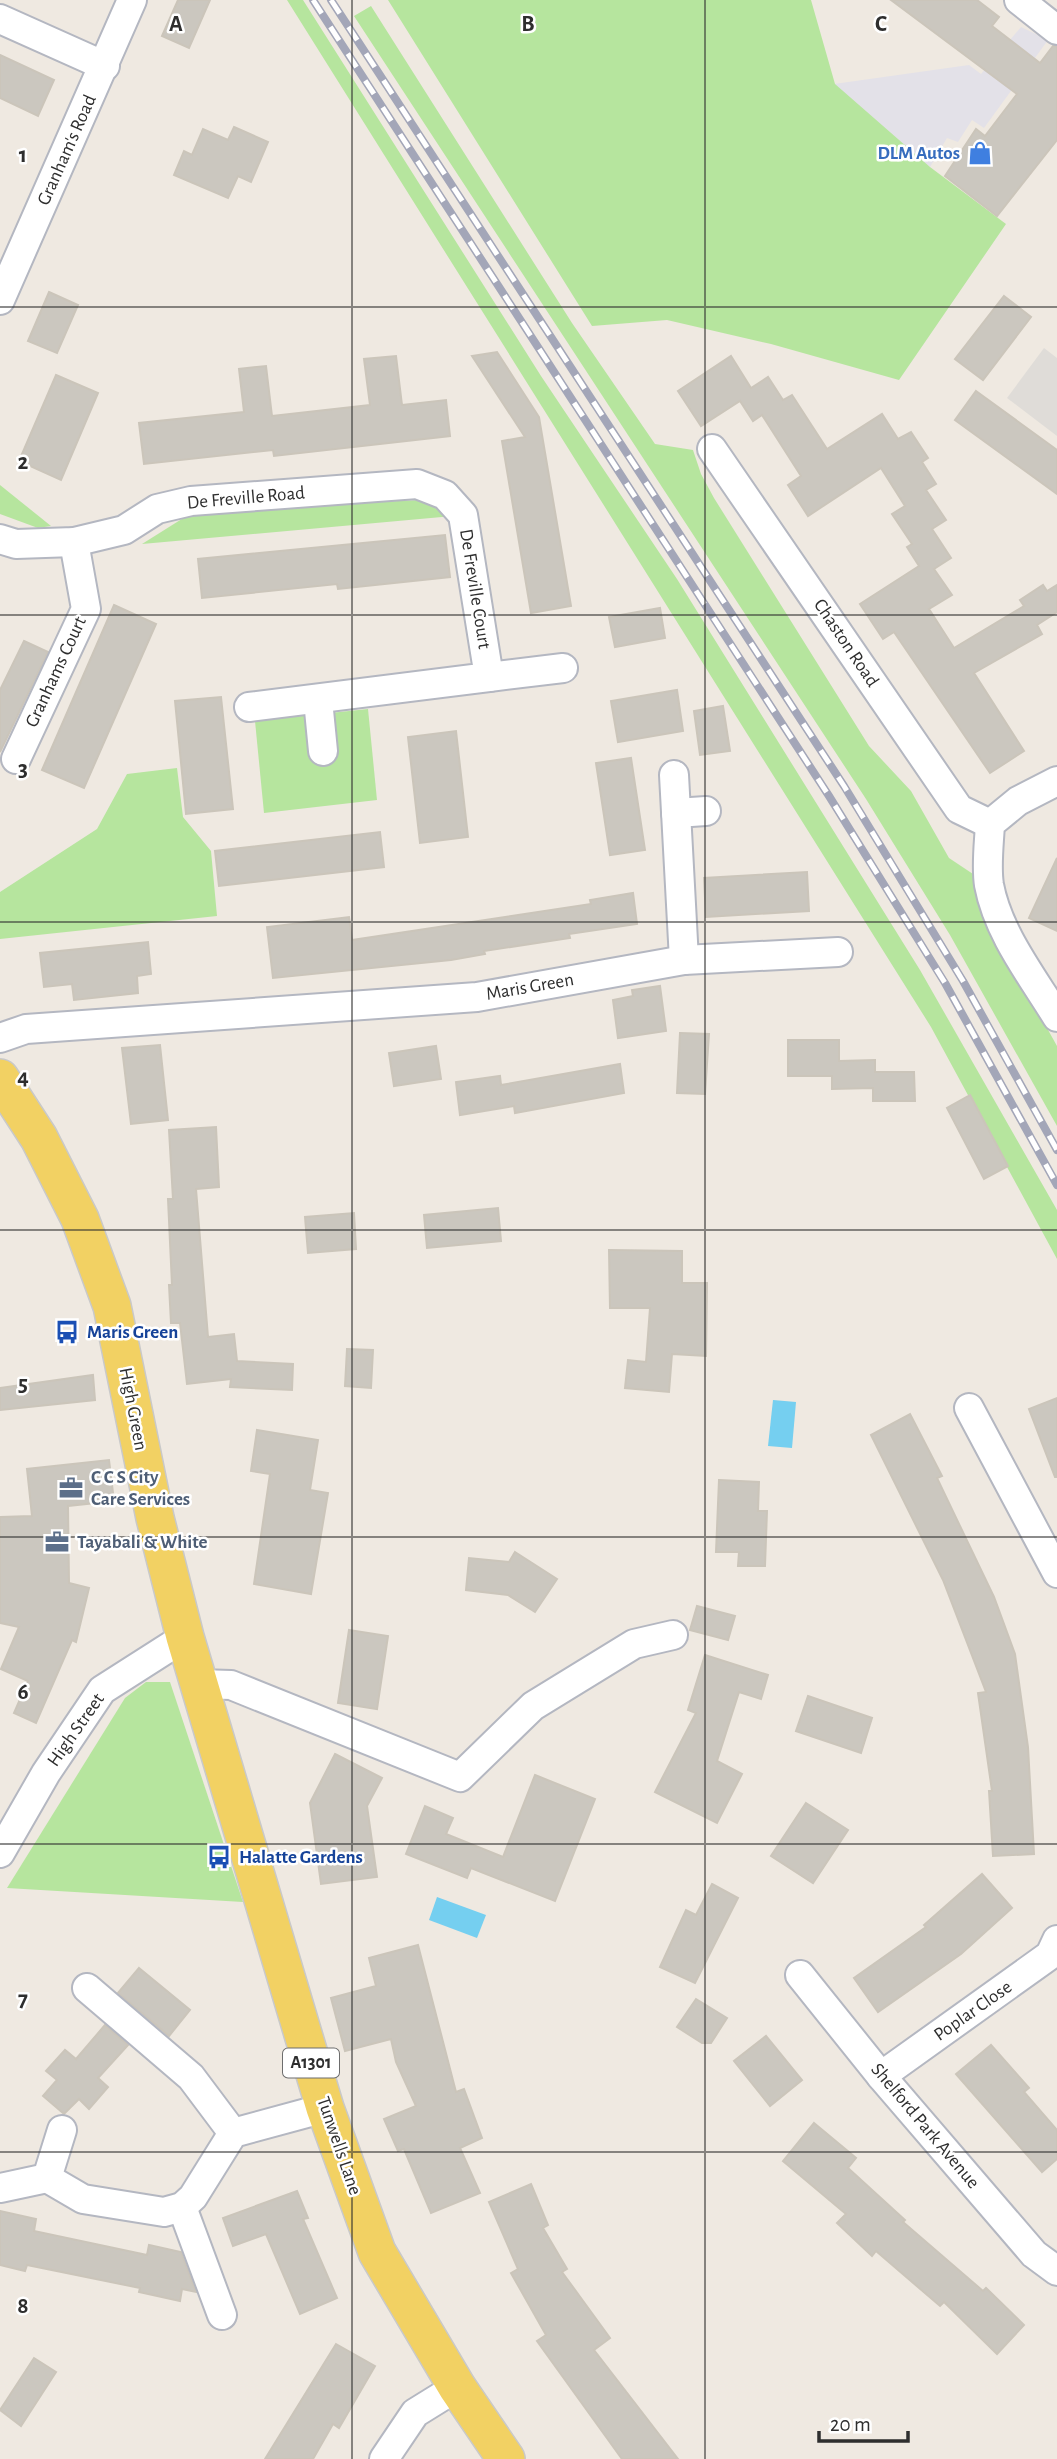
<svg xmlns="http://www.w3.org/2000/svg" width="1057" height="2459" font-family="'Alegreya Sans',sans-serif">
	<rect width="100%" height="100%" fill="#efe9e1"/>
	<polygon fill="#e3e1e8" points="1021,27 1048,40 984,128 972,120 958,142 947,138 930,167 834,84 969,65 981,74"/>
	<g fill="#b6e59e">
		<polygon points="287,0 303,0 541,376 677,579 920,970 1057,1210 1057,1259 931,1027"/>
		<polygon points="388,0 811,0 835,84 930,167 1006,224 899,380 771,344 667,320 592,326"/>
		<polygon points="371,6 572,323 655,444 693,450 701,474 714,498 869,746 911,791 949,858 976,876 1013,967 1057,1046 1057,1126 950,935 866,799 354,16"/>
		<polygon points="0,485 51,526 38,528 0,514"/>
		<polygon points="420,500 453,516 142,544 185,517 311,505"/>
		<polygon points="368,709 377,800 264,813 255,721"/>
		<polygon points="177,768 183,817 211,851 217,916 0,939 0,892 97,829 127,774"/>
		<polygon points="146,1682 170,1682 243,1902 7,1888 125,1698"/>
	</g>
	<polygon fill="#dfdcd8" points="1044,348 1057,358 1057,436 1007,398"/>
	<g fill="#75cff0">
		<polygon points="773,1400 796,1402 792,1448 768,1446"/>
		<polygon points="437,1897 486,1915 477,1938 429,1920"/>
	</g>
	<g fill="#cbc7bf" stroke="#cbc5ba" stroke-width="2">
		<polygon points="178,0 210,0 189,48 162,36"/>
		<polygon points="891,0 977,0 999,17 992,26 1040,63 1053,46 1057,46 1057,140 997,216 945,176 976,129 985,136 1017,94"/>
		<polygon points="0,55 54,80 38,116 0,98"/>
		<polygon points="234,127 268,142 251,182 238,176 228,198 174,175 184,151 192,155 203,129 228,140"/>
		<polygon points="49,292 78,305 57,353 28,341"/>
		<polygon points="1004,296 1031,317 983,380 955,359"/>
		<polygon points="497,352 539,417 571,606 531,613 502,441 525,437 472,356"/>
		<polygon points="396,356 402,405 446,400 450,436 274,456 273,450 144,464 139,423 244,412 239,369 266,366 272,416 370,405 364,359"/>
		<polygon points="731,356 751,388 768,377 783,400 792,395 827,449 882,414 898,439 911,432 928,458 922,462 936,484 926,490 946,520 932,529 951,558 934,569 952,595 929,609 954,648 1024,606 1020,600 1043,585 1047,591 1057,585 1057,612 1037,625 1042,634 974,673 1024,751 990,773 894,632 883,639 860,604 919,566 907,547 912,544 892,514 905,506 881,468 808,516 788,485 801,476 762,415 753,421 740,401 701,426 678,391"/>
		<polygon points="56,375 98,393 61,480 19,461"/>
		<polygon points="976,391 1057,450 1057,494 955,420"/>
		<polygon points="445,535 450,577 338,589 337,584 202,598 198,559"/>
		<polygon points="114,605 156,624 84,788 42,770"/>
		<polygon points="660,608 665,638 615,647 609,617"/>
		<polygon points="24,641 48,652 0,752 0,690"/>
		<polygon points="677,690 683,731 618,742 611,701"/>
		<polygon points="221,697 233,809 186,814 175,701"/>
		<polygon points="723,706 730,751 700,755 694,711"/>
		<polygon points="456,731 468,837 420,843 408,737"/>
		<polygon points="631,758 645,850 610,855 596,763"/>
		<polygon points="380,832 384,867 219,886 215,851"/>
		<polygon points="1057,858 1057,931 1029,918"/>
		<polygon points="807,872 809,911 706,917 704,878"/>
		<polygon points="633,893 637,924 569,934 570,938 484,951 485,954 451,960 273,978 267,927 349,917 352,940 591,904 590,900"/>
		<polygon points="148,942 151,974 137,976 138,993 74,1000 72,984 44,987 40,953"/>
		<polygon points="660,986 666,1031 618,1038 613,1000 633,996 632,990"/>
		<polygon points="680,1033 709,1034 705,1094 677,1093"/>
		<polygon points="788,1040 839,1040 839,1061 875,1060 875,1072 914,1072 915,1101 873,1101 873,1088 832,1089 832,1076 788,1076"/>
		<polygon points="160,1045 168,1120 131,1124 122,1048"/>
		<polygon points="436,1046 441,1079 394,1086 389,1053"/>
		<polygon points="620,1064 624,1093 515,1113 514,1106 460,1115 456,1082 500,1076 501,1085"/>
		<polygon points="970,1095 1008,1166 984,1179 947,1108"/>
		<polygon points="216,1127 219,1187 196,1189 208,1337 234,1334 237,1361 293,1364 292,1390 230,1387 231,1379 187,1384 180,1323 171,1323 169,1285 172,1285 168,1199 173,1199 169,1130"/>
		<polygon points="498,1208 501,1241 427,1248 424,1215"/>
		<polygon points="354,1213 356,1249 308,1253 305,1217"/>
		<polygon points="609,1250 682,1251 682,1283 707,1283 706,1356 672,1354 669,1392 625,1388 628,1360 646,1362 650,1308 610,1308"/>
		<polygon points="347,1349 373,1350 371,1388 345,1386"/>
		<polygon points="93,1375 95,1400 0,1410 0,1388"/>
		<polygon points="1057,1398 1057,1477 1055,1477 1029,1409"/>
		<polygon points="910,1414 942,1476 937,1478 994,1597 1015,1654 1028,1747 1034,1854 993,1856 989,1791 992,1791 978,1693 986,1692 943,1580 871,1435"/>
		<polygon points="257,1430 318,1440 310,1490 328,1493 311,1594 254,1584 270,1474 251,1471"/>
		<polygon points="109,1460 114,1501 68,1506 69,1583 89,1588 76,1642 72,1640 36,1723 14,1713 28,1681 1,1669 19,1627 0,1623 0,1517 32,1516 27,1469"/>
		<polygon points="719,1480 759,1482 758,1511 767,1511 765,1566 738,1566 739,1552 716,1552"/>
		<polygon points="515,1552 557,1579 535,1612 508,1595 466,1590 469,1558 509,1562"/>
		<polygon points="697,1606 735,1616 728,1640 690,1630"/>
		<polygon points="349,1630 388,1636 377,1709 338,1703"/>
		<polygon points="705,1655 768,1675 761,1699 739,1692 717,1761 742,1774 717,1823 655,1792 696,1713 688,1710"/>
		<polygon points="808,1696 872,1718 861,1753 796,1731"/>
		<polygon points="335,1754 382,1778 367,1806 377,1877 321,1884 310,1803"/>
		<polygon points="535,1775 595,1799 555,1901 471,1868 467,1878 406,1854 425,1806 453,1818 446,1834 503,1857"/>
		<polygon points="806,1803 848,1830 813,1883 771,1856"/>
		<polygon points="982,1874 1012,1908 961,1954 878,2012 854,1978 926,1927 924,1925"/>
		<polygon points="712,1884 738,1898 695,1983 660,1967 686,1910 696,1915"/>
		<polygon points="418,1945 456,2092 464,2089 482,2138 460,2148 480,2193 431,2213 404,2149 398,2151 384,2119 416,2106 396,2062 391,2039 345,2051 331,1998 376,1986 369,1958"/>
		<polygon points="139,1968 190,2010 169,2036 118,1993"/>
		<polygon points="696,1999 727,2018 711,2043 702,2043 677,2027"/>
		<polygon points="105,2025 128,2045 98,2078 108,2087 89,2109 79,2099 64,2114 43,2096 57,2080 46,2071 65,2050 76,2059"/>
		<polygon points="766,2036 802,2080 770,2106 734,2061"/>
		<polygon points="991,2045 1029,2088 1024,2092 1057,2130 1057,2159 1042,2172 956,2074"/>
		<polygon points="814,2123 856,2158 848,2168 905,2220 903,2222 983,2291 986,2288 1024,2325 997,2354 944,2302 940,2306 876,2251 872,2256 837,2223 846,2214 783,2161"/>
		<polygon points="531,2184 548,2225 543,2228 567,2269 562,2272 610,2338 594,2350 678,2459 622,2459 537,2341 546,2335 511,2273 518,2269 489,2202"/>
		<polygon points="297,2191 308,2218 303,2219 337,2298 300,2314 266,2234 233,2246 223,2218"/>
		<polygon points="0,2211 36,2219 34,2231 147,2255 149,2245 181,2252 196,2292 182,2289 180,2301 139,2292 140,2288 27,2265 25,2271 0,2265"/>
		<polygon points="336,2344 375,2366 339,2428 333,2424 313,2459 265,2459"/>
		<polygon points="34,2358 56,2372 21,2426 0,2410"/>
	</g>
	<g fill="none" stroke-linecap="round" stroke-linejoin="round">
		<g stroke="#b4b7c1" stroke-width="32">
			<g id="minor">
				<polyline points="1019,0 1057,30"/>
				<polyline points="0,19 105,66"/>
				<polyline points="0,300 132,0"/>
				<polyline points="712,449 959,809 990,824"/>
				<polyline points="0,539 16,544 74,542 124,530 157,509 191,501 417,484 445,495 463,515 489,677 249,707"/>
				<polyline points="489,677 563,668"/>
				<polyline points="318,700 323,751"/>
				<polyline points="16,759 86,609 74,542"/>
				<polyline points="674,775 684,960"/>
				<path d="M1057,781L1018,801L990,824C989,844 986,866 989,885C998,933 1032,976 1057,1017"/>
				<polyline points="676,813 706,811"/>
				<polyline points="0,1038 26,1029 477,997 684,960 838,952"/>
				<polyline points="969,1408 1057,1573"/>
				<polyline points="199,1684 231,1685 460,1777 533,1706 634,1644 673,1635"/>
				<polyline points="0,1853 46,1773 102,1690 185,1637"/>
				<polyline points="800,1975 881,2076 1034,2254 1057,2271"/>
				<polyline points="87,1988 191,2077 233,2133"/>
				<polyline points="881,2076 1050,1955 1057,1940"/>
				<polyline points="47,2178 83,2199 164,2212 182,2207 193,2197 233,2133 325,2108"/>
				<polyline points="0,2188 47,2178 62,2130"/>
				<polyline points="182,2207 222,2315"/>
				<polyline points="384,2459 415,2413 457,2387"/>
			</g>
		</g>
		<g stroke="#c9c9c9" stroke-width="40">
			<polyline id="major" points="0,1078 39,1138 80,1219 112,1306 155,1518 185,1637 325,2108 377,2252 457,2387 506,2459"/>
		</g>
		<use href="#minor" stroke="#fff" stroke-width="28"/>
		<use href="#major" stroke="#f2d163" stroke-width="37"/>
		<g stroke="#a3a6b8" stroke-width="8">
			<g id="rail">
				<polyline points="313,0 829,796 945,983 1057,1185"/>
				<polyline points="331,0 844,786 963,981 1057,1150"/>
			</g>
		</g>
		<use href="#rail" stroke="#fff" stroke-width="5" stroke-dasharray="16" stroke-linecap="butt"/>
	</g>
	<path fill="none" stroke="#2e2e2e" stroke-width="2" stroke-opacity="0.55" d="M352,0V2459M705,0V2459M0,307H1057M0,615H1057M0,922H1057M0,1230H1057M0,1537H1057M0,1844H1057M0,2152H1057"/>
	<defs>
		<g id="shop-bare" transform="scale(1.89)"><path d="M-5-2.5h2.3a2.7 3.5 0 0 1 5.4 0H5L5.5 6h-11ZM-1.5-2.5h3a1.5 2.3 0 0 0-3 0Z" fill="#3f7fe0" stroke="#fff" stroke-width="2.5" paint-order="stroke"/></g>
		<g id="bus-bare" transform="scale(1.89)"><path d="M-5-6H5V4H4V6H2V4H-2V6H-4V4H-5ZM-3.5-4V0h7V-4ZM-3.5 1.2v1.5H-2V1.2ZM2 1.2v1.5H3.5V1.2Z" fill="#1a4fb4" stroke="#fff" stroke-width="2.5" paint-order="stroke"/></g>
		<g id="office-bare" transform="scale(1.89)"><path d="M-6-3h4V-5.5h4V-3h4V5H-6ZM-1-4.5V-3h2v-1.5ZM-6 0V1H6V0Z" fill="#5c6f8a" stroke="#fff" stroke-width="2.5" paint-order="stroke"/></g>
	</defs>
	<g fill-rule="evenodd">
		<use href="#shop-bare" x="980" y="153"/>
		<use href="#bus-bare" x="67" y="1332"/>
		<use href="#office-bare" x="71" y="1488"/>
		<use href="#office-bare" x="57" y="1542"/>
		<use href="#bus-bare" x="219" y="1857"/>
	</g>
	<g text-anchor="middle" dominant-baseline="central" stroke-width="5" stroke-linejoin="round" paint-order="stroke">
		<rect fill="#fff" stroke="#6d6d6d" stroke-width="2" x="283" y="2048.5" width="56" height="29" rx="5"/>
		<g font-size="18" font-weight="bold" fill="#2e2e2e">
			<text x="311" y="2063">A1301</text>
		</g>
		<g font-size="19" fill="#2e2e2e" stroke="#fff">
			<text transform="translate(67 150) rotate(-66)">Granham's Road</text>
			<text transform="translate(246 498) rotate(-5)">De Freville Road</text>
			<text transform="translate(475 589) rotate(81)">De Freville Court</text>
			<text transform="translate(846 643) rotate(56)">Chaston Road</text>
			<text transform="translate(56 672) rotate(-65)">Granhams Court</text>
			<text transform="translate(530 987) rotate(-10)">Maris Green</text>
			<text transform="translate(133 1409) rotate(79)">High Green</text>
			<text transform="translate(76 1730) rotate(-55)">High Street</text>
			<text transform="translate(973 2011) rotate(-35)">Poplar Close</text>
			<text transform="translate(925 2126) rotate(50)">Shelford Park Avenue</text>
			<text transform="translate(339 2146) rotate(71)">Tunwells Lane</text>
		</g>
		<g font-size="19" font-weight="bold" fill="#366cbe" stroke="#fff" text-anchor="end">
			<text x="960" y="153">DLM Autos</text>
		</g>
		<g font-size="19" font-weight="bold" fill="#164399" stroke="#fff" text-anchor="start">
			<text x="87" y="1332">Maris Green</text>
			<text x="239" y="1857">Halatte Gardens</text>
		</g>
		<g font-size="19" font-weight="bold" fill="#4e5e75" stroke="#fff" text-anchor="start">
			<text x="91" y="1477">C C S City<tspan x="91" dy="22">Care Services</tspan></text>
			<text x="77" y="1542">Tayabali &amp; White</text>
		</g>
	</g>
	<g font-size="23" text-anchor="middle" font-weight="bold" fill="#2e2e2e" stroke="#fff" stroke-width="5" stroke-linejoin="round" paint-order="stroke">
		<text x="176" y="31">A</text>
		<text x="528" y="31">B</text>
		<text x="881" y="31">C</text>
		<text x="23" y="162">1</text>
		<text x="23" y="469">2</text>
		<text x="23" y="776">3</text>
		<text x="23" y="1084">4</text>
		<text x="23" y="1391">5</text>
		<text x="23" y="1699">6</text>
		<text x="23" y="2006">7</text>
		<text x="23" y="2313">8</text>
	</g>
	<path d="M819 2431v10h89v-10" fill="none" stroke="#2e2e2e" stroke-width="3.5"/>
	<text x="830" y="2431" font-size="21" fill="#2e2e2e" stroke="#ffffff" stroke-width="5" paint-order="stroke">20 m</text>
</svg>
